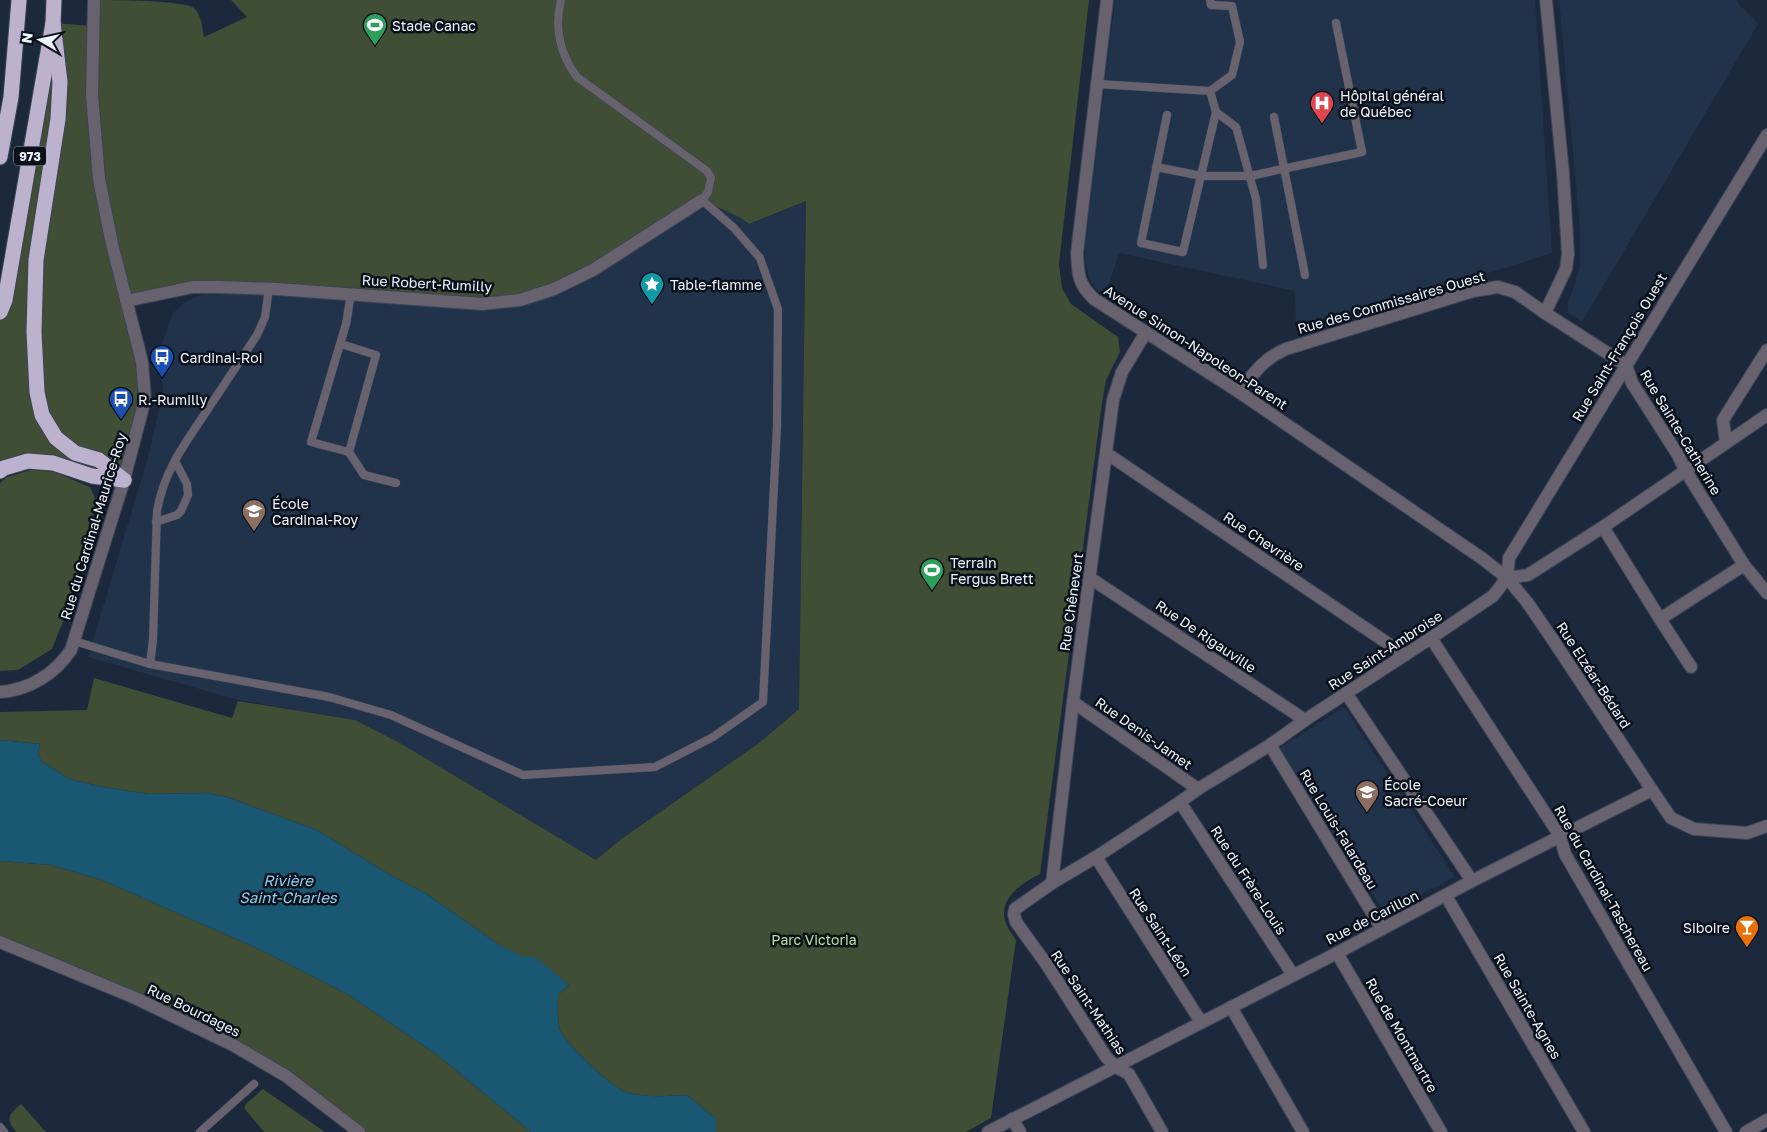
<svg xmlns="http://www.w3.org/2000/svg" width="1767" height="1132" font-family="'Golos Text',sans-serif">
	<rect width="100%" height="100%" fill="#1c283c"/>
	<g fill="#21324b">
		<polygon points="1115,0 1535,0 1552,253 1509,267 1296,328 1295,291 1119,253 1105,297 1095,287 1090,279 1085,261 1085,245"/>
		<polygon points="1559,0 1737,0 1738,3 1758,24 1582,322 1568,313 1568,304 1580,268 1580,229"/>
		<polygon points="702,200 739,217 749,224 806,201 799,709 759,743 620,840 596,860 400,743 355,720 238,700 88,657 149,454 163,391 159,352 173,313 187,301 218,287"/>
		<polygon points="1344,707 1455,877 1385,913 1278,749"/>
	</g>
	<g fill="#3f4e34">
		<path d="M94,0C114,0 181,0 194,8C202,16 202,27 204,37L247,17L231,0H1089L1059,264L1062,288L1071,304L1118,337L1120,352L1106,380L1102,403L1040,874C1024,882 1004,894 1004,914C1004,924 1011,932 1016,940L991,1118L966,1132H716V1119L687,1095C668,1096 645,1098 626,1092C613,1088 564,1043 560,1030C557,1019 558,1006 558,995L569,985L498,944L425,893L390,875L317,830L227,797L208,793L149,794L103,787L69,779L41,761L38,753L40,744L0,740V712L87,710L94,678L232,718L238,701L355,720L400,743L596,860L620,840L759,743L799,709L806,201L749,224L739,217L702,200L554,289L482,304L218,287L126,301L145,399L124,480L53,463L0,471V312L53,23L92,26Z"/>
		<polygon points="31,470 55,472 90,487 96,501 67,611 52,649 18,670 0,671 0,483 7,477"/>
		<polygon points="0,861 51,865 102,880 261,950 347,994 436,1054 531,1132 359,1132 233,1045 0,942"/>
		<polygon points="263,1089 325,1132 264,1132 244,1108 247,1103"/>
		<path d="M21,1104L46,1132H16C5,1119 9,1114 21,1104Z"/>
	</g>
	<path fill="#195773" d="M0,740L40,744L38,753L41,761L69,779L103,787L149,794L208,793L227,797L317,830L390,875L425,893L498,944L523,957H535L569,985L558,995C558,1006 557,1019 560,1030C564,1043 613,1088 626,1092C645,1098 668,1096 687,1095L716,1119V1132H531L436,1054L347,994L261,950L102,880L51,865L0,861Z"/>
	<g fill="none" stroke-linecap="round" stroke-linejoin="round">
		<g stroke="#3a4557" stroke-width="9">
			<g id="lane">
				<polyline points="1098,84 1210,91 1216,112 1236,127 1256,199 1263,265"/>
				<polyline points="1210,91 1232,75 1240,42 1232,6 1211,5 1210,0"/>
				<polyline points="1167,115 1141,243 1183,252 1216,112"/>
				<polyline points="1274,117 1305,275"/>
				<polyline points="1156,167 1202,176 1250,176 1362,152 1336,23"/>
				<polyline points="341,344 376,355 349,452 311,442 346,324 351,294"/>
				<polyline points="349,452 364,475 396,483"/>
				<polyline points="156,522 177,515 181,511 188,495 187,484 175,461"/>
				<path d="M74,641L150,664L329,697L391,715L523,775L655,767L713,737L763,702L777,426L778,309L760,258L734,228L702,200L708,192L711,178L707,171L577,77C560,55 554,27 561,0"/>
				<path d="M150,664L153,640L157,511C164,471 184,445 206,412C223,386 240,361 257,335L265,317L269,288"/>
				<polyline points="0,1127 4,1132"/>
				<polyline points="200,1132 254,1084"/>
			</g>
		</g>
		<g stroke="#3a4557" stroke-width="14">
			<g id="street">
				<path d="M1107,0L1077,253C1078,274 1078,284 1094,299L1239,392L1483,559L1507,578L1527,602L1553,640L1652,790"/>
				<polyline points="126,301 193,287 218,287 277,289 482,304 520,300 554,289 593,270 702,200"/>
				<polyline points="1545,313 1626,365 1632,383 1678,455 1685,470 1744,565 1767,593"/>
				<path d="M1239,392C1254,373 1263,359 1286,349L1473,291L1498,287L1515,292L1545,313L1566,269L1568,254L1563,173L1546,0"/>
				<polyline points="1726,443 1723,420 1767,350"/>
				<polyline points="1106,453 1405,655"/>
				<polyline points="1603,527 1660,619 1744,565"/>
				<polyline points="1090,578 1305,720"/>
				<polyline points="1507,578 1509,558 1767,135"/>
				<polyline points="1660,619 1691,667"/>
				<polyline points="1431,638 1560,836 1565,854 1726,1132"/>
				<path d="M0,692C29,690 55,674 71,650L124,480L145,399L142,362L112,244L99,179L92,95L94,0"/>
				<polyline points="1346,693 1472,881"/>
				<polyline points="1073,702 1198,789"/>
				<polyline points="1270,745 1382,929"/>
				<polyline points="1180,802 1293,975"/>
				<polyline points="1096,857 1201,1022"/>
				<polyline points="1052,883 1073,702 1113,400 1122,372 1146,332"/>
				<polyline points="1446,896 1584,1132"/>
				<polyline points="0,942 133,997 233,1045 286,1076 359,1132"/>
				<polyline points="1337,953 1441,1132"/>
				<polyline points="1231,1007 1303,1132"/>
				<polyline points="1012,1119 1020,1132"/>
				<polyline points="988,1132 1337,953 1472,881 1652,790 1671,818 1694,829 1747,833 1767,826"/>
				<polyline points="1162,1132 1129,1074 1116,1067 1106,1057 1047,965 1016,922 1014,914 1015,909 1052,883 1096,857 1180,802 1198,789 1270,745 1305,720 1431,638 1493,596 1507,578 1528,575 1603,527 1767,415"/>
				<polyline points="1746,1132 1767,1120"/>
			</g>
		</g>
		<g stroke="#3a4557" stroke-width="17">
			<g id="highway">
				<polyline points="53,23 60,82 58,119 36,260 34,332 37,392 42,415 56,438 75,453 99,460 124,480"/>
				<polyline points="0,157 11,97 19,0"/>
				<polyline points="0,312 5,300 53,23 54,0"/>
				<polyline points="0,471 4,468 28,461 53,463 92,476 124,480"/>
			</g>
		</g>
		<use href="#lane" stroke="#67626d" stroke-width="8"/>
		<use href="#street" stroke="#67626d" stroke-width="12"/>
		<use href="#highway" stroke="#bdb2ce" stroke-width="15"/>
	</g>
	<defs>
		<g id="stadium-pin" transform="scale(1.25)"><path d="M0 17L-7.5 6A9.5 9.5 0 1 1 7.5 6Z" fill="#2e9e5b" stroke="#0b111a"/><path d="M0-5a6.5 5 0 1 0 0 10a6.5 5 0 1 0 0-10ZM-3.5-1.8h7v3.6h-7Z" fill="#fff"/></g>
		<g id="hospital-pin" transform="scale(1.25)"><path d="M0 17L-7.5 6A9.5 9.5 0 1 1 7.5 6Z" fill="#e0444e" stroke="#0b111a"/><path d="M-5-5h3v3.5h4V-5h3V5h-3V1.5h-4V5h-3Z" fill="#fff"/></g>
		<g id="sight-pin" transform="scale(1.25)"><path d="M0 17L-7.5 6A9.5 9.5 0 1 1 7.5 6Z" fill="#0f9aa8" stroke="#0b111a"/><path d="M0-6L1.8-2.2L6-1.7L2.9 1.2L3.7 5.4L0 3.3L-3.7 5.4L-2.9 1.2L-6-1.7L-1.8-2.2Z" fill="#fff"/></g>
		<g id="bus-pin" transform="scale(1.25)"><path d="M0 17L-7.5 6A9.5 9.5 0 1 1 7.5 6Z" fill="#1a4fb4" stroke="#0b111a"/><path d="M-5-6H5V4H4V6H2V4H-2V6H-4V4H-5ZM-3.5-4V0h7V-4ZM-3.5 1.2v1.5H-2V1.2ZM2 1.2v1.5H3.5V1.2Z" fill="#fff"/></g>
		<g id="school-pin" transform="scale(1.25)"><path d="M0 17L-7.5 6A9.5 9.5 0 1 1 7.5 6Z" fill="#8d6e63" stroke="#0b111a"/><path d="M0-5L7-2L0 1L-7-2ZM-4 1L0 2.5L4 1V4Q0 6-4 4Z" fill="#fff"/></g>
		<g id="bar-pin" transform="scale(1.25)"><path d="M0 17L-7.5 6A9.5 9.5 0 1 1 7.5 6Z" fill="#e8710a" stroke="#0b111a"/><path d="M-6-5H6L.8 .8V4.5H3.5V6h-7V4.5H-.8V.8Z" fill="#fff"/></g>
	</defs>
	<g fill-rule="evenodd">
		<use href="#stadium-pin" x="375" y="25"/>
		<use href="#hospital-pin" x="1322" y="103"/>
		<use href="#sight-pin" x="652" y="284"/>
		<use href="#bus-pin" x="162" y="357"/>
		<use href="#bus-pin" x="121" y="399"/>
		<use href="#school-pin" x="254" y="511"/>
		<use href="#stadium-pin" x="932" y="570"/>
		<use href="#school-pin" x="1367" y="792"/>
		<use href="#bar-pin" x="1747" y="927"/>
	</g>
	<g text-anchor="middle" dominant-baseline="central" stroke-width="5" stroke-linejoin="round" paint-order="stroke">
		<rect fill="#0b111a" stroke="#abb1b9" stroke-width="1" x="14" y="146.5" width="32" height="19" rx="4"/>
		<g font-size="12" font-weight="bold" fill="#eff5fd">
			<text x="30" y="156">973</text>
		</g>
		<g font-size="14" fill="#eff5fd" stroke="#0b111a" text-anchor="start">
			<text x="392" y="25">Stade Canac</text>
			<text x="1340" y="95">Hôpital général<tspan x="1340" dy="16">de Québec</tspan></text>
			<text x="670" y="284">Table-flamme</text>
			<text x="180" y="357">Cardinal-Roi</text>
			<text x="138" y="399">R.-Rumilly</text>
			<text x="272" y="503">École<tspan x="272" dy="16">Cardinal-Roy</tspan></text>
			<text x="950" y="562">Terrain<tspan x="950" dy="16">Fergus Brett</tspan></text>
			<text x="1384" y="784">École<tspan x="1384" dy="16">Sacré-Coeur</tspan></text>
			<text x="1730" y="927" text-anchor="end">Siboire</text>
		</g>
		<g font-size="14" fill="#eff5fd" stroke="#0b111a">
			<text transform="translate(427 283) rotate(3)">Rue Robert-Rumilly</text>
			<text transform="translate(1391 302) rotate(-16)">Rue des Commissaires Ouest</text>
			<text transform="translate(1196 347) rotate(33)">Avenue Simon-Napoleon-Parent</text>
			<text transform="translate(1619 347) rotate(-59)">Rue Saint-François Ouest</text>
			<text transform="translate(1681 432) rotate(59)">Rue Sainte-Catherine</text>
			<text transform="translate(93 526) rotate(-73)">Rue du Cardinal-Maurice-Roy</text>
			<text transform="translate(1264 541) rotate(34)">Rue Chevrière</text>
			<text transform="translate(1071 602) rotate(-82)">Rue Chênevert</text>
			<text transform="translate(1206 636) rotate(34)">Rue De Rigauville</text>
			<text transform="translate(1385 650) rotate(-33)">Rue Saint-Ambroise</text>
			<text transform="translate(1594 675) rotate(57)">Rue Elzéar-Bédard</text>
			<text transform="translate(1144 733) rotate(35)">Rue Denis-Jamet</text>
			<text transform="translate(1339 829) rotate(59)">Rue Louis-Falardeau</text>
			<text transform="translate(1249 880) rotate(57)">Rue du Frère-Louis</text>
			<text transform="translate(1604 888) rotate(61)">Rue du Cardinal-Taschereau</text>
			<text transform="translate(1372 917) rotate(-27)">Rue de Carillon</text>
			<text transform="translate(1161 932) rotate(57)">Rue Saint-Léon</text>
			<text transform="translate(1089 1002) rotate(56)">Rue Saint-Mathias</text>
			<text transform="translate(1528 1006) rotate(60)">Rue Sainte-Agnes</text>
			<text transform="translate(194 1010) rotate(26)">Rue Bourdages</text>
			<text transform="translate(1402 1035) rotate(60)">Rue de Montmartre</text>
		</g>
		<g font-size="14" fill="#b8e39b" stroke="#0b111a">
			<text x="814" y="939">Parc Victoria</text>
		</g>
		<g font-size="15" font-style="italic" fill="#8cd0f4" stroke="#0b111a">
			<text x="288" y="880">Rivière<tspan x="288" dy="17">Saint-Charles</tspan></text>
		</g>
	</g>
	<g transform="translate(40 40) rotate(279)" stroke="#0b111a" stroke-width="4" paint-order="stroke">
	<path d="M0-4L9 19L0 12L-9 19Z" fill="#eff5fd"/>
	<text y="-8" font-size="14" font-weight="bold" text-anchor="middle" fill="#eff5fd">N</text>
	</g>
</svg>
